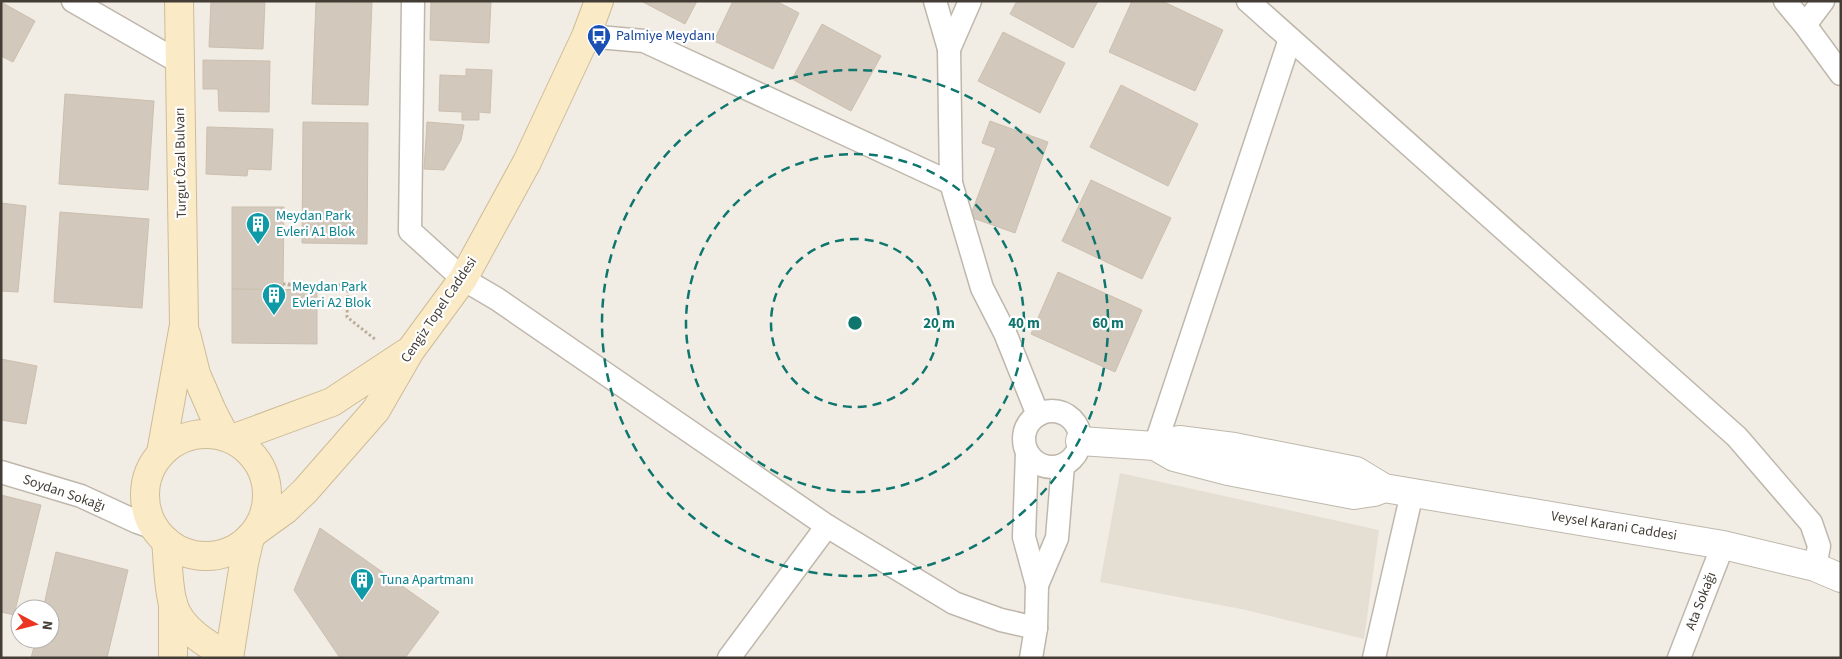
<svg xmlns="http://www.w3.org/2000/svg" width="1842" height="659" font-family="'Source Sans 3',sans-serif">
	<rect width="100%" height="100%" fill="#f1ede5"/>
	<polygon fill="#e5ded3" points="1120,473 1379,530 1364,639 1246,610 1100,582"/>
	<g fill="#d2c8bb" stroke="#ccbfaf">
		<polygon points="211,1 265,1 263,49 209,47"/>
		<polygon points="316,1 372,2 368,105 312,104"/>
		<polygon points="431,1 491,1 489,43 430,40"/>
		<polygon points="641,1 697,1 685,24"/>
		<polygon points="733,1 776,1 799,13 773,69 714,41"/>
		<polygon points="1017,1 1098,1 1073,48 1010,14"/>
		<polygon points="1132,1 1162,1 1223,30 1195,91 1109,52"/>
		<polygon points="1,2 35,21 13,62 1,56"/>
		<polygon points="822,24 881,56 851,111 792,79"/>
		<polygon points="1003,32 1065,63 1040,113 978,81"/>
		<polygon points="203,60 270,61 269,112 219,111 218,89 203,89"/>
		<polygon points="466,69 492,70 490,113 479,112 479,120 462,120 462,112 439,111 440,75 466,76"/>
		<polygon points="1121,85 1198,124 1168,186 1090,147"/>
		<polygon points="65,94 154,101 148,190 59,184"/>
		<polygon points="990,121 1048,142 1015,233 970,217 996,148 982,143"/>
		<polygon points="303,122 368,123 367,244 302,243"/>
		<polygon points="427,122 464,125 461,140 444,170 424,169"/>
		<polygon points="207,127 273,129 271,170 248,169 247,176 206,174"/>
		<polygon points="1091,180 1171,218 1142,279 1062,241"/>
		<polygon points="1,203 26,206 18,292 1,291"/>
		<polygon points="232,207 284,207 283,290 232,289"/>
		<polygon points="60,212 149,219 142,308 54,302"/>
		<polygon points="1058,272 1142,310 1115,372 1031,334"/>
		<polygon points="232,289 317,290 317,344 232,343"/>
		<polygon points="1,359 37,366 26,424 1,420"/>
		<polygon points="1,495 41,505 14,615 1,612"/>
		<polygon points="320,528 439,612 405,658 340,658 294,590"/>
		<polygon points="56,552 128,570 107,658 31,658 36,639 50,639 50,609 43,609"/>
	</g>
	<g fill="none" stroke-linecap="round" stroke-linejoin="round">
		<g stroke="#bfb7ab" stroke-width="25">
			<g id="minor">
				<polyline points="73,1 179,62"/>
				<polyline points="413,1 410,231 463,279 497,299 827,526 954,603 1001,620 1036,628"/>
				<polyline points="935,1 949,49 951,183 982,288 1005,333 1038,415"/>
				<polyline points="1248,1 1737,437 1811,523 1819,546 1815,567"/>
				<polyline points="1785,1 1805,25 1841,74"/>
				<polyline points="1805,25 1823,1"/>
				<polyline points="586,36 644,41 951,183"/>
				<polyline points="949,49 970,1"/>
				<circle cx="1052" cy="439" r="28"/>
				<polyline points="1155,446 1290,39"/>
				<polyline points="1027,452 1024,537 1037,585 1036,628 1031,658"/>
				<polyline points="1,472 81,496 137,522 154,528"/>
				<polyline points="1037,585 1057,538 1063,465"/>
				<polyline points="729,658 827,526"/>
				<polyline points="1374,658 1412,493"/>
				<polyline points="1679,658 1723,545"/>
			</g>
		</g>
		<g stroke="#bfb7ab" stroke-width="30">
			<g id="tertiary">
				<polyline points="1080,441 1155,446 1179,440 1234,447 1356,471 1384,488 1374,492 1354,495 1228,471 1174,457 1155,446"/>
				<polyline points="1384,488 1723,545 1815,567 1841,578"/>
			</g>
		</g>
		<g stroke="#cebc97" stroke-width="30">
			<g id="secondary">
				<polyline points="186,334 196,374 212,411 225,436"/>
				<circle cx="206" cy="495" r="61"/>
				<polyline points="232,439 332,402 406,353"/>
				<polyline points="161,453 184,325 179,1"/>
				<polyline points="256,531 285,510 305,491 376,410 410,351 463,279 527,162 586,36 599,1"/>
				<path d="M166,541C168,560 168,587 173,604C180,629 208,645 229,657"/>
				<polyline points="173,603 173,658"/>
				<polyline points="229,658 244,563 250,537"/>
			</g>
		</g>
		<g stroke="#bdae9b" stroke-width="3" stroke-dasharray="2.5 2.5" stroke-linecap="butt">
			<polyline points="283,284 348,285 347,317 376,340"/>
			<polyline points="289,284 289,290"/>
		</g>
		<use href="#minor" stroke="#fff" stroke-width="22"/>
		<use href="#tertiary" stroke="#fff" stroke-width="28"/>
		<use href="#secondary" stroke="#faeac6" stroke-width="28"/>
	</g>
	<g fill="none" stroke="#0f766e" stroke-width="2.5" stroke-dasharray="9 6">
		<circle cx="855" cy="323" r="84"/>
		<circle cx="855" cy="323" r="169"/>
		<circle cx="855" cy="323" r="253"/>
	</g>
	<defs>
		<g id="bus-pin" transform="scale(1.25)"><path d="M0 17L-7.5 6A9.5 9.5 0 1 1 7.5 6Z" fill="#1a4fb4" stroke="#fff"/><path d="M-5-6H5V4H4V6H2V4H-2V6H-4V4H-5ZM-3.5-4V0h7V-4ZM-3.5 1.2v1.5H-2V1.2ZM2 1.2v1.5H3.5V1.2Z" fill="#fff"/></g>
		<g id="building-pin" transform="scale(1.25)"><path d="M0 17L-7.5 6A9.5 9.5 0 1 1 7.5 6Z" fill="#0f9aa8" stroke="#fff"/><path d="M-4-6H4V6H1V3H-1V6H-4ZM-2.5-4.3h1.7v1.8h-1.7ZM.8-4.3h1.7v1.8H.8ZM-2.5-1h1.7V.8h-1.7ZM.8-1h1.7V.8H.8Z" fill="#fff"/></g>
	</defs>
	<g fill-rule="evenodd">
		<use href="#bus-pin" x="599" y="36"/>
		<use href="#building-pin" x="258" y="224"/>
		<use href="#building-pin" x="274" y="295"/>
		<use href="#building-pin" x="362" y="580"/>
	</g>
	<g text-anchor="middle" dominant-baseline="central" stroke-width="4.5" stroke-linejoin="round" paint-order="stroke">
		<g font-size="14" fill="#164399" stroke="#fff" text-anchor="start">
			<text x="616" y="36">Palmiye Meydanı</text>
		</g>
		<g font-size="14" fill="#433d35" stroke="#fff">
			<text transform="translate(181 163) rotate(-91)">Turgut Özal Bulvarı</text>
			<text transform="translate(439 310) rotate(-56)">Cengiz Topel Caddesi</text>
			<text transform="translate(64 493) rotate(19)">Soydan Sokağı</text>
			<text transform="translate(1614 526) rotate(9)">Veysel Karani Caddesi</text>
			<text transform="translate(1701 601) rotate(-69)">Ata Sokağı</text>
		</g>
		<g font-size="14" fill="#0d838f" stroke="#fff" text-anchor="start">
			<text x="276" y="216">Meydan Park<tspan x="276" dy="16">Evleri A1 Blok</tspan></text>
			<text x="292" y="287">Meydan Park<tspan x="292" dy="16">Evleri A2 Blok</tspan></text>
			<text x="380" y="580">Tuna Apartmanı</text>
		</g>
	</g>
	<circle cx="855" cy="323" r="8" fill="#0f766e" stroke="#fff" stroke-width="2.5"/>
	<g font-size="15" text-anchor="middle" font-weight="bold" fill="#0f766e" stroke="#fff" stroke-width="4.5" stroke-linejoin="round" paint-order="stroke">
		<text x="939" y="328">20 m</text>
		<text x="1024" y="328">40 m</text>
		<text x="1108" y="328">60 m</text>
	</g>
	<rect width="1842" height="659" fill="none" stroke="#433d35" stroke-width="5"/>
	<g transform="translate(35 624) rotate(97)"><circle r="24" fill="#ffffff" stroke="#b4b1ae"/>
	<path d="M0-4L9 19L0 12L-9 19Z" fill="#eb3422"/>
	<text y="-8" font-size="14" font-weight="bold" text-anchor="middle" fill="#433d35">N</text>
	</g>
</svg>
